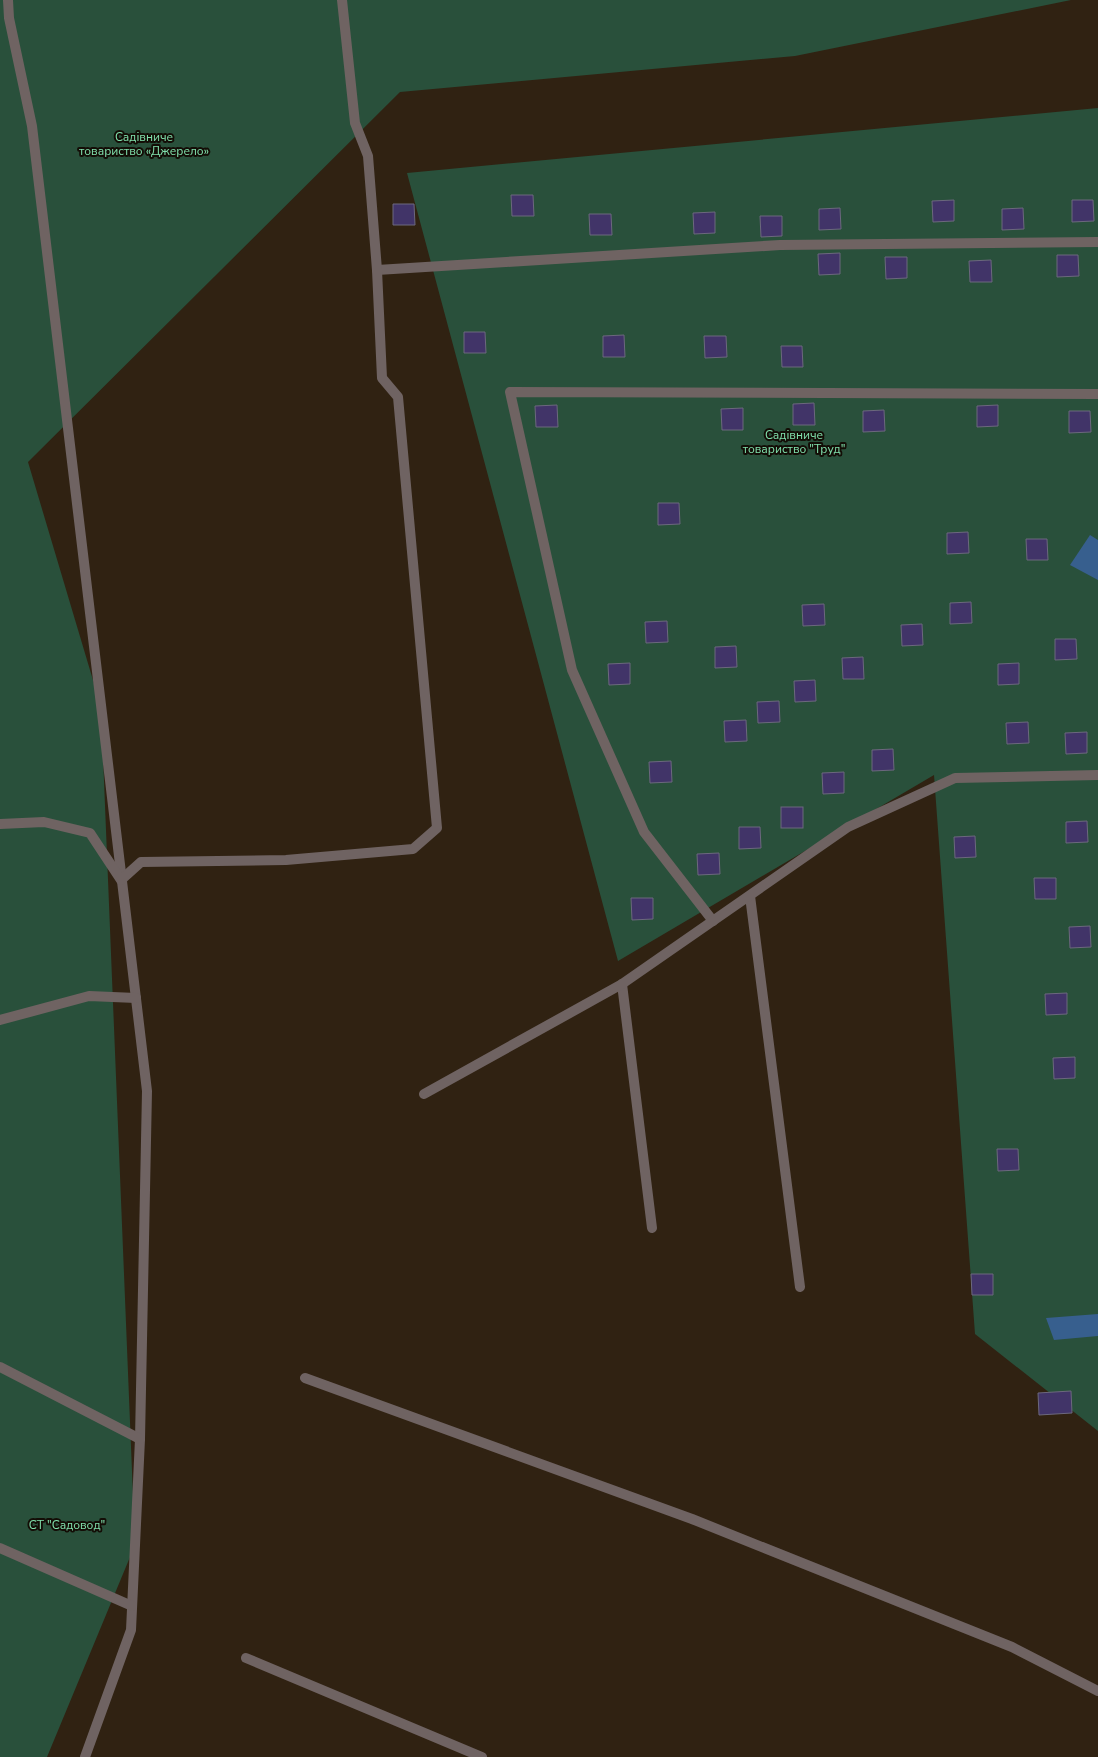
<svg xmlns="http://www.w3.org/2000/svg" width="1098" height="1757" font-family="'Nunito Sans',sans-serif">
	<rect width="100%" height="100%" fill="#302212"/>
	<g fill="#29503b">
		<polygon points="0,0 1071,0 795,56 400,92 28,462 101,707 135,1545 47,1757 0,1757"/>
		<polygon points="1098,108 1098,1431 975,1334 934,775 618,961 407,173"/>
	</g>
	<g fill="#375f8e">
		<polygon points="1090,535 1098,540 1098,580 1070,565"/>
		<polygon points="1098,1314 1098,1336 1054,1340 1046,1318"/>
	</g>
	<g fill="#413468" stroke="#6c687e">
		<polygon points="511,195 533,195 534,216 512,216"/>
		<polygon points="954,200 954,221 933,222 932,201"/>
		<polygon points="1072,200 1093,200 1094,221 1072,222"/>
		<polygon points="393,204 414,204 415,225 393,225"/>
		<polygon points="840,208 841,229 819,230 819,209"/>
		<polygon points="1023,208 1024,229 1002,230 1002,209"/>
		<polygon points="715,212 715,233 694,234 693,213"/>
		<polygon points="589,214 611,214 612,235 590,235"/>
		<polygon points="760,216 782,216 782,236 761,237"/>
		<polygon points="840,253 840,274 819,275 818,254"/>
		<polygon points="1057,255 1078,255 1079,276 1057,277"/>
		<polygon points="885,257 907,257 907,278 886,279"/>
		<polygon points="991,260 992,282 970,282 969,261"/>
		<polygon points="464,332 485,332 486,353 464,353"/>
		<polygon points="624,335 625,357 603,357 603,336"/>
		<polygon points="704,336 726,336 727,357 705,358"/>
		<polygon points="781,346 802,346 803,367 782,367"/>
		<polygon points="814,403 815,425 793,425 793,404"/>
		<polygon points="557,405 558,427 536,427 535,406"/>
		<polygon points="998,405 998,426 977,427 977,406"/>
		<polygon points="743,408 743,430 722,430 721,409"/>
		<polygon points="884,410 885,431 863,432 863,411"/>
		<polygon points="1069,411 1090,411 1091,432 1069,433"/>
		<polygon points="658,503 679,503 680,524 658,525"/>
		<polygon points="968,532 969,553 947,554 947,533"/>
		<polygon points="1026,539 1047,539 1048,560 1027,560"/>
		<polygon points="971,602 972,623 950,624 950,603"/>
		<polygon points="824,604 825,625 803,626 802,605"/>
		<polygon points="667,621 668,642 646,643 645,622"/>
		<polygon points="922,624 923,645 902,646 901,625"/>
		<polygon points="1055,639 1076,639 1077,659 1055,660"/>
		<polygon points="736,646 737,667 715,668 715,647"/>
		<polygon points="863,657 864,679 843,679 842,658"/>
		<polygon points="630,663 630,684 609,685 608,664"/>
		<polygon points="1019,663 1019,684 998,685 998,664"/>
		<polygon points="815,680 816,701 795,702 794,681"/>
		<polygon points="779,701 780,722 758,723 757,702"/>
		<polygon points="746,720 747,741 725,742 724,721"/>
		<polygon points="1028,722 1029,743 1007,744 1006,723"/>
		<polygon points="1087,732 1087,753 1066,754 1065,733"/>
		<polygon points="893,749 894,770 872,771 872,750"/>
		<polygon points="671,761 672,782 650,783 649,762"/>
		<polygon points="844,772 844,793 823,794 822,773"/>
		<rect x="781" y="807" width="22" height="21"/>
		<polygon points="1087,821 1088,842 1066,843 1066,822"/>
		<polygon points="739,827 760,827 761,848 739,849"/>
		<polygon points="975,836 976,857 955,858 954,837"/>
		<polygon points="719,853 720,874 698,875 697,854"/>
		<polygon points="1034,878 1056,878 1056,899 1035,899"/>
		<polygon points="631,898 653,898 653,919 632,920"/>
		<polygon points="1090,926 1091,947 1070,948 1069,927"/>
		<polygon points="1067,993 1067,1014 1046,1015 1045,994"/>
		<polygon points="1075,1057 1075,1078 1054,1079 1053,1058"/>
		<polygon points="997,1149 1018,1149 1019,1170 998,1171"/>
		<polygon points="971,1274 993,1274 993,1295 972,1295"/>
		<polygon points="1071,1391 1072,1413 1039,1415 1038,1393"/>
	</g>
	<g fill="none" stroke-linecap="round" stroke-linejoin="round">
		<g stroke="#6f6362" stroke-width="10">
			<polyline points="8,0 9,18 32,126 147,1091 140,1439 131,1630 85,1757"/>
			<polyline points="377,270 780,245 1098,242"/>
			<polyline points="0,824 44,822 90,833 121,880 141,862 286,860 413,849 437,828 398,397 382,378 377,270 368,156 355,123 342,0"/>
			<polyline points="750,896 800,1287"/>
			<polyline points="713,921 644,832 572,670 510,392 1098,394"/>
			<polyline points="622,984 652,1228"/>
			<polyline points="0,1020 89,996 136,998"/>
			<polyline points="424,1094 622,984 848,827 955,778 1098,775"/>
			<polyline points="0,1367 140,1439"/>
			<polyline points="305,1378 692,1519 1012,1647 1098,1691"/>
			<polyline points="0,1548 132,1606"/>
			<polyline points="246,1658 482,1757"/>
		</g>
	</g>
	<g text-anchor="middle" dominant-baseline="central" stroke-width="4" stroke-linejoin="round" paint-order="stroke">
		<g font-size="12" fill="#80e0ac" stroke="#130d06">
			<text x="144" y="137">Садівниче<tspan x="144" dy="14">товариство «Джерело»</tspan></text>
			<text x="794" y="435">Садівниче<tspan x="794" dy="14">товариство "Труд"</tspan></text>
			<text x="67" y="1525">СТ "Садовод"</text>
		</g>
	</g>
</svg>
